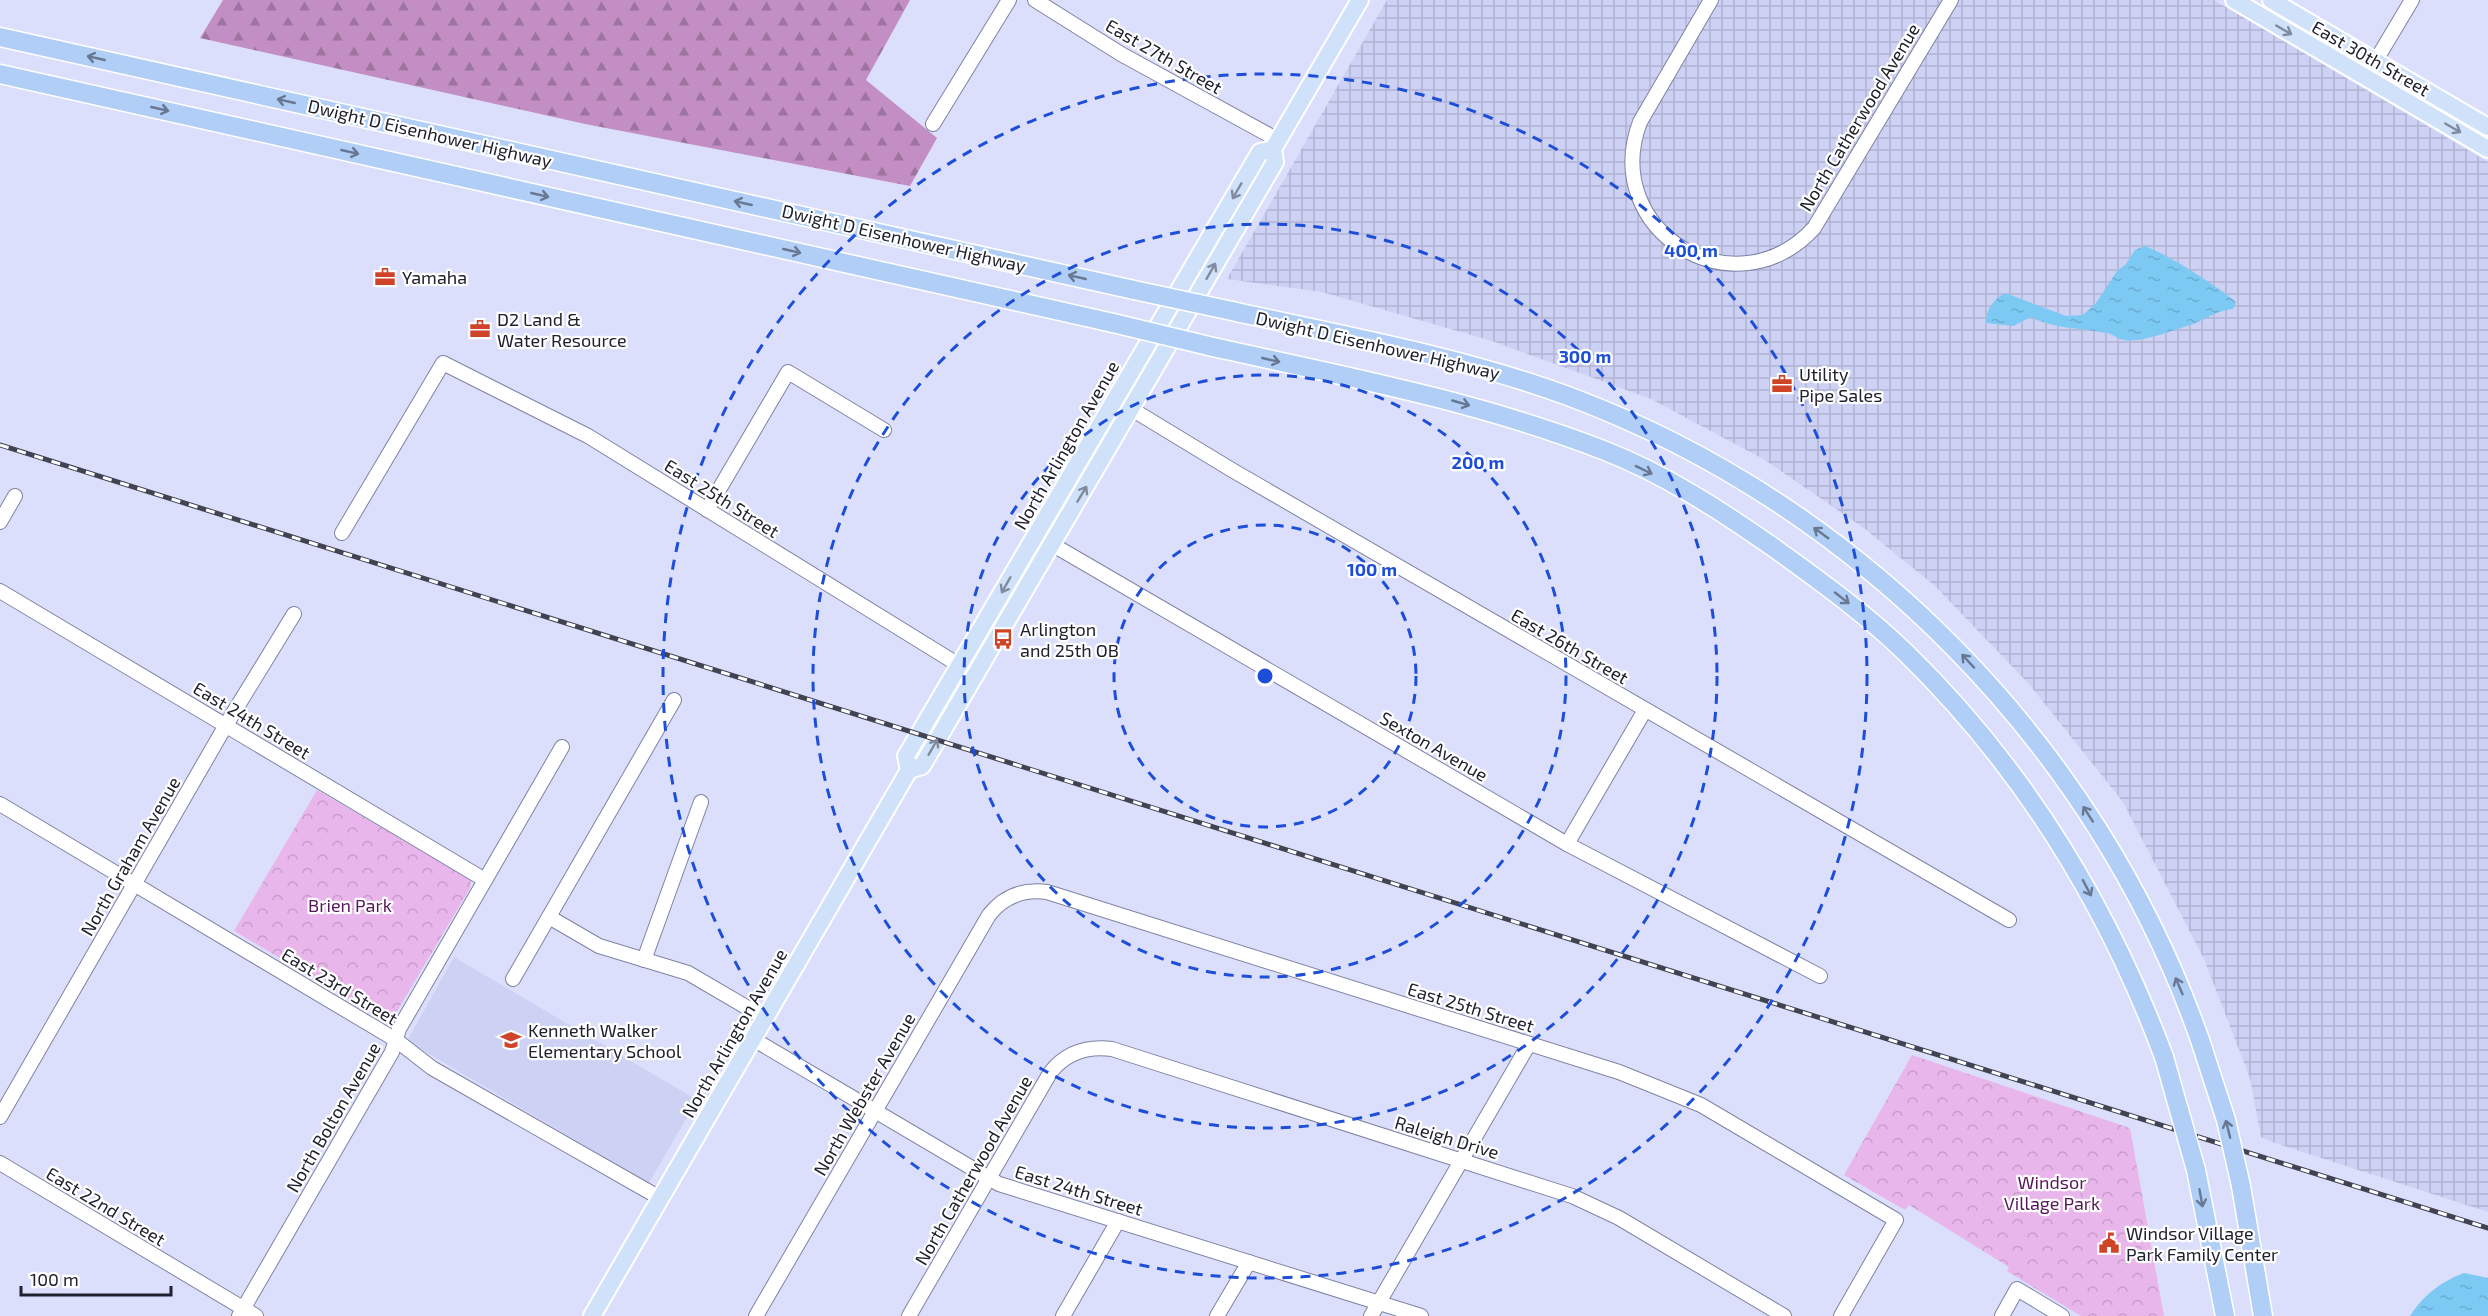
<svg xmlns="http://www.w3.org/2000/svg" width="2488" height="1316" font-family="'Exo 2',sans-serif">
	<defs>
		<pattern id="industrial-grid" width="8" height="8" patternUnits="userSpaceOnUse" patternTransform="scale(1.5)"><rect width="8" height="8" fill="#cdd1f4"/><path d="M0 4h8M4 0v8" fill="none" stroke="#b0b3d2"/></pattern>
		<pattern id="forest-firs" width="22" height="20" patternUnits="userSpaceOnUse" patternTransform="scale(1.5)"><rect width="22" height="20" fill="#c28ec4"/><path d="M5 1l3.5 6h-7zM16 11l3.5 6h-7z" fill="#9d74a0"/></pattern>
		<pattern id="park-crowns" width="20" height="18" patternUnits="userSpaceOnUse" patternTransform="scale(1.5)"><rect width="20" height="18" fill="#e9b6eb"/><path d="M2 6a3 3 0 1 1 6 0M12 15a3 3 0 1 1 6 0" fill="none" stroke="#c89cca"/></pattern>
		<pattern id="water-ripples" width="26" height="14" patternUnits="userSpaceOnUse" patternTransform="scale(1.5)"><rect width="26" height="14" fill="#7cc9f3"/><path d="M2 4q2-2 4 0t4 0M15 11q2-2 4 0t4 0" fill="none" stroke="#6bacd1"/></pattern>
	</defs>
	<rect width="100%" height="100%" fill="#dcdffc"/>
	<polygon fill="#cdd1f4" points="454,957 697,1100 649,1183 407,1041"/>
	<polygon fill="url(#industrial-grid)" points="1387,0 2214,0 2488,162 2488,1212 2269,1141 2261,1137 2250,1078 2204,959 2123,802 2028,683 1935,586 1865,529 1765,460 1651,399 1492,341 1322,292 1227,279"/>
	<polygon fill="url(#forest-firs)" points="223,0 910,0 866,80 937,138 910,186 585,124 200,38"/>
	<g fill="url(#park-crowns)">
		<polygon points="317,790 471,880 470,888 390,1023 234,931"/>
		<polygon points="1912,1055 2130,1128 2164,1316 2081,1316 2007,1271 2009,1267 1909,1205 1905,1210 1844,1175"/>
	</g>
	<polygon fill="#e9b6eb" points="2076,1177 2083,1204 2041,1214 2034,1187"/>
	<g fill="url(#water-ripples)">
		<path d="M2145,246C2172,257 2214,284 2236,302L2233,309C2217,310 2203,321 2187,326C2171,331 2140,343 2124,340C2118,339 2113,334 2107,333C2081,328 2054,329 2031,317L2013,326L1986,323C1986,309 1993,300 2005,293L2066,316L2083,315L2096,303L2117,271L2126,264L2135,250Z"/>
		<path d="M2464,1273L2488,1278V1316H2410C2423,1295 2442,1281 2464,1273Z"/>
	</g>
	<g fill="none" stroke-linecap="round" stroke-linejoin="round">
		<g stroke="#7f83a3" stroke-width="16">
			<g id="minor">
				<polyline points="1035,0 1121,54 1278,140"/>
				<path d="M1711,0L1640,122C1599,231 1735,314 1814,228L1951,0"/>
				<polyline points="2366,77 2412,0"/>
				<polyline points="933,124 1009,0"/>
				<polyline points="1115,399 1232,470 2009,920"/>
				<polyline points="707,510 788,372 884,430"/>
				<polyline points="0,522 15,496"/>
				<polyline points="342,533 443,363 588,436 975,675"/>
				<polyline points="1036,535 1567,844 1820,976"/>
				<polyline points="0,591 485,880"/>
				<polyline points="0,804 396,1040 432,1068 660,1198"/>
				<polyline points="1567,844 1645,710"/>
				<polyline points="549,917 599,946 688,973 765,1018"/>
				<polyline points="644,960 701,802"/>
				<polyline points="513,979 674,700"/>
				<polyline points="753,1039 999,1184 1421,1316"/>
				<polyline points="0,1117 226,725 294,614"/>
				<polyline points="0,1163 256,1316"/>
				<polyline points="239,1316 392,1052 399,1029 562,747"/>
				<path d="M756,1316L989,915C1004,896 1024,889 1047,892L1619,1072L1701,1105L1896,1220L1841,1316"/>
				<path d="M909,1316L1050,1073C1066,1052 1087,1046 1112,1049L1572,1196L1619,1218L1784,1316"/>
				<polyline points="1063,1316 1118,1221"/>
				<polyline points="1217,1316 1249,1262"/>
				<polyline points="1371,1316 1529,1044"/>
				<polyline points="2002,1316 2017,1289 2062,1316"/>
			</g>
		</g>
		<g stroke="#fff" stroke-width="20">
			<g id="major">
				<polyline points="2234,0 2488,149"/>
				<polyline points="2271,0 2488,127"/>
				<polyline points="909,770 922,766 1275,162 1273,149 1360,0"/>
				<polyline points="592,1316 909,770 906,756 953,676 1260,152 1273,149"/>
			</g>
		</g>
		<g stroke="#fff" stroke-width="21">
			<g id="highway">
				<polyline points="0,37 1134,290"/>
				<polyline points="0,74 1113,323"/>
				<path d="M1232,311C1344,336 1459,356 1568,396C1860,505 2097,746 2200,1040"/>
				<path d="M1213,347C1344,376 1477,401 1603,450C1665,474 1723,512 1777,550C1821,582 1866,614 1905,652C2022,766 2107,904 2164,1057"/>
				<polyline points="2196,1170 2225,1316"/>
				<polyline points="2241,1186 2263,1316"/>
			</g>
		</g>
		<use href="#minor" stroke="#fff" stroke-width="14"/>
		<use href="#major" stroke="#d0e2fa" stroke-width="16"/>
		<use href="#highway" stroke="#b1cef7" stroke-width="18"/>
		<g stroke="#414252" stroke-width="5">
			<polyline id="rail" points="0,445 2488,1228"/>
		</g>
		<use href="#rail" stroke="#fff" stroke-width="3" stroke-dasharray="9" stroke-linecap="butt"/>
		<g stroke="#fff" stroke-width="21" stroke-linecap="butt">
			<g id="highway-bridge">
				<polyline points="1134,290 1232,311"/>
				<polyline points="1113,323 1213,347"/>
				<polyline points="2200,1040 2226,1120 2241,1186"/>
				<polyline points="2164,1057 2196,1170"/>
			</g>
		</g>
		<use href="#highway-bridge" stroke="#b1cef7" stroke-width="18"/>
	</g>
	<defs><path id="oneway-shaft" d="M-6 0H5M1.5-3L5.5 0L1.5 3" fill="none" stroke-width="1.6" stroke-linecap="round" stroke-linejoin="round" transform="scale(1.5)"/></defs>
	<g stroke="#818b9e">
		<use href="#oneway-shaft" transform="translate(2284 30) rotate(30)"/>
		<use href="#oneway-shaft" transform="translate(2453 128) rotate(30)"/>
		<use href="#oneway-shaft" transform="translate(1237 191) rotate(120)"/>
		<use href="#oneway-shaft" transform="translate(1211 271) rotate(-60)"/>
		<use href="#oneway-shaft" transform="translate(1082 494) rotate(-59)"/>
		<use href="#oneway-shaft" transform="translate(1006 585) rotate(120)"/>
		<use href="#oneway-shaft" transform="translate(933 747) rotate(-60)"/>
	</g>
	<g stroke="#687892">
		<use href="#oneway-shaft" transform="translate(96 58) rotate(-167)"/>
		<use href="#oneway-shaft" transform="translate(286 101) rotate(-167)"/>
		<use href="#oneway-shaft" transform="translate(160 109) rotate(13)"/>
		<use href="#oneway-shaft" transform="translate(350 152) rotate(13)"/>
		<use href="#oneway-shaft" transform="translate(540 195) rotate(13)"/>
		<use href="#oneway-shaft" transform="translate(743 203) rotate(-167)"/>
		<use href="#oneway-shaft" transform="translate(792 251) rotate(13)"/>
		<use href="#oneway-shaft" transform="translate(1077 277) rotate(-167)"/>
		<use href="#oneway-shaft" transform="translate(1271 360) rotate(13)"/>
		<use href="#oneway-shaft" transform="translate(1461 403) rotate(16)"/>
		<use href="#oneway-shaft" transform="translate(1644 470) rotate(26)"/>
		<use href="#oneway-shaft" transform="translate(1821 533) rotate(-144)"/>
		<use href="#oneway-shaft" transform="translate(1842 598) rotate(38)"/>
		<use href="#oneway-shaft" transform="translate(1968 661) rotate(-133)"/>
		<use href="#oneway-shaft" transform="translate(2088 814) rotate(-123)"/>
		<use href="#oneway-shaft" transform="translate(2087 888) rotate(62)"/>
		<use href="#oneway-shaft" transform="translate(2179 986) rotate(-113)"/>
		<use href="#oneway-shaft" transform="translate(2228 1129) rotate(-104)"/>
		<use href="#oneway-shaft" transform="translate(2201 1198) rotate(80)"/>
	</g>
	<g fill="none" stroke="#1d4ed8" stroke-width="3" stroke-dasharray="10 8">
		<circle cx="1265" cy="676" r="151"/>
		<circle cx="1265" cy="676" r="301"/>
		<circle cx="1265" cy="676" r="452"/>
		<circle cx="1265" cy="676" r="602"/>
	</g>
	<defs>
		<g id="office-bare" transform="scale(1.62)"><path d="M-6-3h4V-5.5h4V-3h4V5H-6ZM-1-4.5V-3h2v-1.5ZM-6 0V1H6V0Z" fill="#cf4428" stroke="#fff" stroke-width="2.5" paint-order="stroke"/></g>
		<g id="bus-bare" transform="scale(1.62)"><path d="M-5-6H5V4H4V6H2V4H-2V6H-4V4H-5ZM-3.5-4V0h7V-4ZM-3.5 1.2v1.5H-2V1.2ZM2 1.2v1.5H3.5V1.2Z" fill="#cf4428" stroke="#fff" stroke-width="2.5" paint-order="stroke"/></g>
		<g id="school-bare" transform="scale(1.62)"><path d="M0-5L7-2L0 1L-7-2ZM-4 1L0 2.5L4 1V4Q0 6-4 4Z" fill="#cf4428" stroke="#fff" stroke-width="2.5" paint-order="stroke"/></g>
		<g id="civic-bare" transform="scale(1.62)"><path d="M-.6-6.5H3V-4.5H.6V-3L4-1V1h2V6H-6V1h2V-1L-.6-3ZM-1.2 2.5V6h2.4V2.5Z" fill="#cf4428" stroke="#fff" stroke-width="2.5" paint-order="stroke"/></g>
	</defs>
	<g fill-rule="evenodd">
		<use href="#office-bare" x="385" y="277"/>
		<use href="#office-bare" x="480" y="329"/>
		<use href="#office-bare" x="1782" y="384"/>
		<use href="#bus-bare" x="1003" y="639"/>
		<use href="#school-bare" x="511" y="1040"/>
		<use href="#civic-bare" x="2109" y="1243"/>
	</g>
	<g text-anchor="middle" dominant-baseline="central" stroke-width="4.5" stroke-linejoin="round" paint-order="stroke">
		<g font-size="18" fill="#20212e" stroke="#fff">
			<text transform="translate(1164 56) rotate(30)">East 27th Street</text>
			<text transform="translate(2371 58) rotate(30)">East 30th Street</text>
			<text transform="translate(1859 117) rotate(-59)">North Catherwood Avenue</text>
			<text transform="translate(430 133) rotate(13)">Dwight D Eisenhower Highway</text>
			<text transform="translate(904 238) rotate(13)">Dwight D Eisenhower Highway</text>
			<text transform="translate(1378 345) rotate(13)">Dwight D Eisenhower Highway</text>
			<text transform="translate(1066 445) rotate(-60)">North Arlington Avenue</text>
			<text transform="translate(722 498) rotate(32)">East 25th Street</text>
			<text transform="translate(1570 646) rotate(30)">East 26th Street</text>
			<text transform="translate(252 720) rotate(31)">East 24th Street</text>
			<text transform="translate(1434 746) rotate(30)">Sexton Avenue</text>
			<text transform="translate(130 856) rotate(-60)">North Graham Avenue</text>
			<text transform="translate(340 986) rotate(31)">East 23rd Street</text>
			<text transform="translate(1471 1007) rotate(17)">East 25th Street</text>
			<text transform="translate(734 1033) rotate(-60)">North Arlington Avenue</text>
			<text transform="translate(864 1094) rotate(-60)">North Webster Avenue</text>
			<text transform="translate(333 1117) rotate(-60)">North Bolton Avenue</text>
			<text transform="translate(1447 1137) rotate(17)">Raleigh Drive</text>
			<text transform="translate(973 1170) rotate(-60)">North Catherwood Avenue</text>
			<text transform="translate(1079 1190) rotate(17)">East 24th Street</text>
			<text transform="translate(106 1206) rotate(31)">East 22nd Street</text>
		</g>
		<g font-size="18" fill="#20212e" stroke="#fff" text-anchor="start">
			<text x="402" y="277">Yamaha</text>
			<text x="497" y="319">D2 Land &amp;<tspan x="497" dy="21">Water Resource</tspan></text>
			<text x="1799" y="374">Utility<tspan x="1799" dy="21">Pipe Sales</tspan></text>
			<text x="1020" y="629">Arlington<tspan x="1020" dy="21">and 25th OB</tspan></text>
			<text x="528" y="1030">Kenneth Walker<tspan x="528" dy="21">Elementary School</tspan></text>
			<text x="2126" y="1233">Windsor Village<tspan x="2126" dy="21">Park Family Center</tspan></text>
		</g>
		<g font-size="18" fill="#56175a" stroke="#fff">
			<text x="350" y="905">Brien Park</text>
			<text x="2052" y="1182">Windsor<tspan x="2052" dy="21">Village Park</tspan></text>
		</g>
	</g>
	<circle cx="1265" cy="676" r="9" fill="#1d4ed8" stroke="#fff" stroke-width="3"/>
	<g font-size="18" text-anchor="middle" font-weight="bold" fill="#1d4ed8" stroke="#fff" stroke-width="4.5" stroke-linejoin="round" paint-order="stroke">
		<text x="1691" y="257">400 m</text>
		<text x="1585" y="363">300 m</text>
		<text x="1478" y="469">200 m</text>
		<text x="1372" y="576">100 m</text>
	</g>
	<path d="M21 1286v9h150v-9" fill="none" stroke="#20212e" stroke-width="3"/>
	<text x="30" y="1286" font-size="18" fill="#20212e" stroke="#ffffff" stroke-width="4.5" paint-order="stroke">100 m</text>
</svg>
